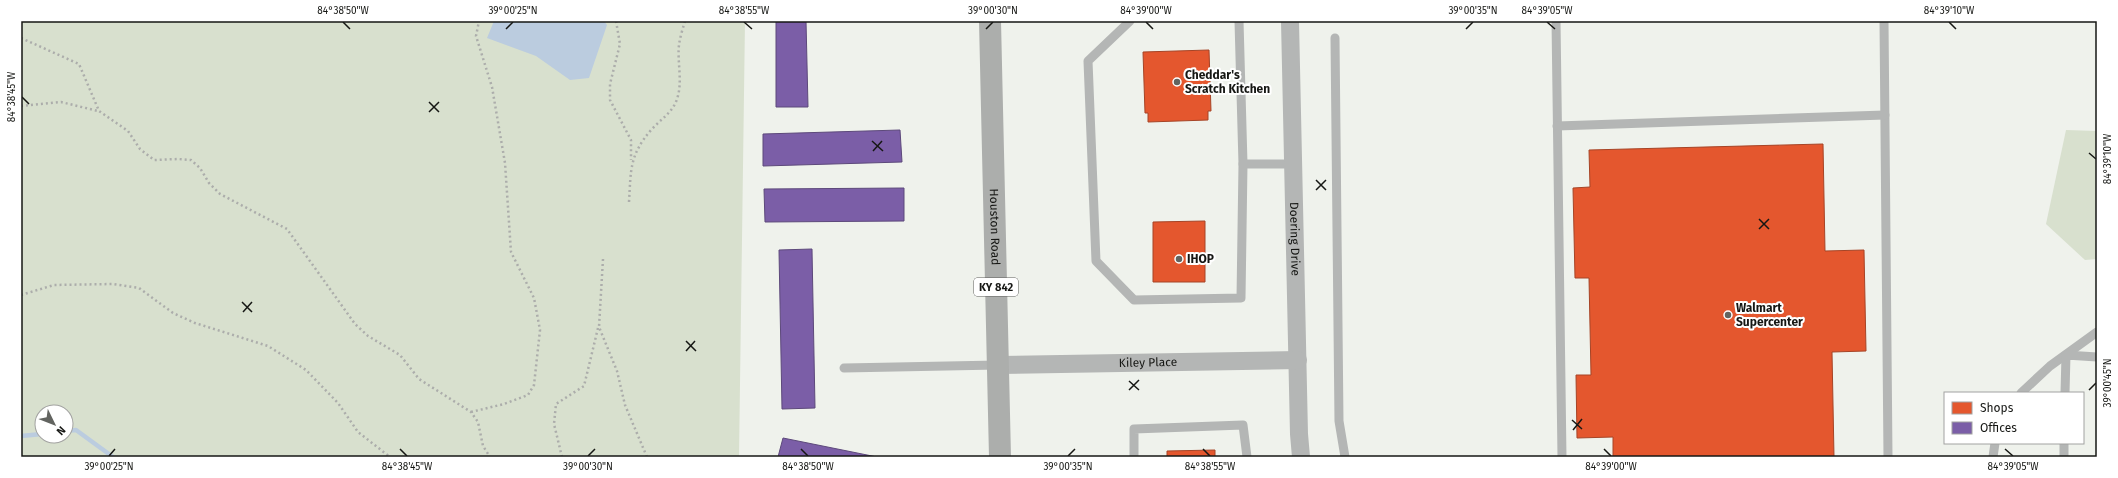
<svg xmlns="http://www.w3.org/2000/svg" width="2118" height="478" font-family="'Fira Sans',sans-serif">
	<rect width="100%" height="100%" fill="#eff2ec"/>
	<g fill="#d8e0ce" fill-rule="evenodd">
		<path d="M21,21H745L739,457H21ZM42,412H66V436H42Z"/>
		<polygon points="2066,130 2097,131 2097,259 2085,260 2046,224"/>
	</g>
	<polygon fill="#bbccdf" points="494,21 604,21 607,25 589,78 570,80 536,56 487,38"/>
	<g fill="#e4572e" stroke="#a64426">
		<polygon points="1209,50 1211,111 1208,111 1208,120 1148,122 1148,113 1145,113 1143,52"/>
		<polygon points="1823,144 1825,251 1864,250 1866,351 1832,352 1834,457 1613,457 1613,437 1577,438 1576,375 1591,375 1589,278 1575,278 1573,188 1590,187 1589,150"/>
		<polygon points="1205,221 1205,282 1153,282 1153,222"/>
		<polygon points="1215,450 1215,457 1167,457 1167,451"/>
	</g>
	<g fill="#7b5ea7" stroke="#5d497b">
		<polygon points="776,21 806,21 808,107 776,107"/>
		<polygon points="900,130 902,162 763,166 763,134"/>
		<polygon points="904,188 904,221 765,222 764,189"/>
		<polygon points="812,249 815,408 782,409 779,250"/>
		<polygon points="783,438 877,457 778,457"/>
	</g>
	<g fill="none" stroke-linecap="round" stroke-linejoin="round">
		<g stroke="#bbccdf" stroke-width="4.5">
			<polyline points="66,431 76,430 113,457"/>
			<polyline points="21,436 42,434"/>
		</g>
		<g stroke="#acadab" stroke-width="2.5" stroke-dasharray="2 3" stroke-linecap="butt">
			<polyline points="616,21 620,44 610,84 610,100 631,140 631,160"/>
			<polyline points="21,38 79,64 99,111 128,131 140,149 154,160 178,159 191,160 200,168 209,183 220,194 287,229 355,324 368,336 400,355 419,379 471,412 478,422 483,446 490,457"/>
			<polyline points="21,106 61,102 98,111"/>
			<path d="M629,202C631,170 629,155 652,129C661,119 673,112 677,99C683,82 677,62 679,45C680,37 683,28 685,21"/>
			<polyline points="603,259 599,327 617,371 625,405 647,457"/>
			<polyline points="21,295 54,285 113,284 139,288 173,313 195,323 268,346 306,370 338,403 358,432 390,457"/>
			<polyline points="471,412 504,404 528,395 534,385 540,330 534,298 511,252 505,163 492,87 476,36 479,21"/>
			<polyline points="562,457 554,424 556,404 584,386 598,328"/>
		</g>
		<g stroke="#b4b6b5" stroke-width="9">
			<polyline points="1130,21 1088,61 1096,261 1134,300 1241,298 1243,164 1239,21"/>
			<polyline points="1556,21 1562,457"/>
			<polyline points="1884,21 1888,457"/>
			<polyline points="1335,38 1339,421 1345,457"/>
			<polyline points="1557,126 1885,115"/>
			<polyline points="1243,164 1293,164"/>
			<polyline points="844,368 998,365"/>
			<polyline points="2021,393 2050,366 2097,332"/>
			<polyline points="2065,393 2066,355 2097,357"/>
			<polyline points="1134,457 1134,429 1243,425 1247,457"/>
			<polyline points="1993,457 1995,443"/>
			<polyline points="2064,457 2064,443"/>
		</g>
		<g stroke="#b4b6b5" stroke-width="18">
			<path id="s1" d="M1290,21L1299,434L1301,457"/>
			<path id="s2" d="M998,365L1298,360"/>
		</g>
		<path stroke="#acaeac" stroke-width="22" id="s3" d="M990,21L1000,457"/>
	</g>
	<path fill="none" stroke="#161714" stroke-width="1.5" d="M343,22L350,29M744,22L752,29M1146,22L1153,29M1547,22L1555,29M1949,22L1956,29M506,29L513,22M986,29L993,22M1466,29L1473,22M22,97L29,104M429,102L439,112M429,112L439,102M872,141L883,151M873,151L882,141M2089,153L2096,159M1316,180L1326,190M1316,190L1326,180M1759,219L1769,229M1759,229L1769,219M242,302L252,312M243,312L252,302M686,341L696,351M686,351L695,341M1129,381L1139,390M1129,390L1139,380M2089,390L2096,383M1572,420L1582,429M1573,430L1582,419M400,449L407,456M801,449L808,456M1203,449L1210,456M1604,449L1611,456M2005,449L2013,456M109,456L115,449M588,456L595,449M1068,456L1075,449"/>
	<g fill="#626460" stroke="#fff" stroke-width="1.5">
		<circle cx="1177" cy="82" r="4"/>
		<circle cx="1179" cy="259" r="4"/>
		<circle cx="1728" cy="315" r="4"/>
	</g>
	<g text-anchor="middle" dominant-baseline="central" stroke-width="4" stroke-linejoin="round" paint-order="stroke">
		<rect fill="#fff" stroke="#5c5d5a" stroke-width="1" x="974" y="278" width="44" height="18" rx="3"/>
		<g font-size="11" font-weight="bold" fill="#161714">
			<text x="996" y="287">KY 842</text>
		</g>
		<g font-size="12" font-weight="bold" fill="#161714" stroke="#fff" text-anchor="start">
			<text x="1185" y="75">Cheddar's<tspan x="1185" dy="14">Scratch Kitchen</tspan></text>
			<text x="1187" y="259">IHOP</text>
			<text x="1736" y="308">Walmart<tspan x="1736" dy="14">Supercenter</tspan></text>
		</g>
		<g font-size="12" fill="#161714" stroke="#fff">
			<text stroke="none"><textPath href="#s3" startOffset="206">Houston Road</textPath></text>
			<text stroke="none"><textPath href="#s1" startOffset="218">Doering Drive</textPath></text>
			<text stroke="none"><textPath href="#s2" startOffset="150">Kiley Place</textPath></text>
		</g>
	</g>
	<rect width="2118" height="478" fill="none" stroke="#ffffff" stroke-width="44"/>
	<rect x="1944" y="392" width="140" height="52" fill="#ffffff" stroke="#a2a2a1"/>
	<rect x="1952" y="402" width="20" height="12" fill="#e4572e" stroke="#a2a2a1"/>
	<text x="1980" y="412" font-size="12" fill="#161714">Shops</text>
	<rect x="1952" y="422" width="20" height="12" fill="#7b5ea7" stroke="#a2a2a1"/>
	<text x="1980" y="432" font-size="12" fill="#161714">Offices</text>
	<g transform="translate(54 424) rotate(133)"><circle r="19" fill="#ffffff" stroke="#a2a2a1"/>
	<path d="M0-3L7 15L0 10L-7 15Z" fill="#626460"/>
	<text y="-6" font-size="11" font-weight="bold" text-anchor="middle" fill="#161714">N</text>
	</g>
	<rect x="22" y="22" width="2074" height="434" fill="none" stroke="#161714" stroke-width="1.5"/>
	<g font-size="10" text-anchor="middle" fill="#161714">
		<text x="343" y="14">84°38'50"W</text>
		<text x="513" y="14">39°00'25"N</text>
		<text x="744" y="14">84°38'55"W</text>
		<text x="993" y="14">39°00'30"N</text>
		<text x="1146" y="14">84°39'00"W</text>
		<text x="1473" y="14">39°00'35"N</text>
		<text x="1547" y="14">84°39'05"W</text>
		<text x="1949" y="14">84°39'10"W</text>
		<text transform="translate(11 97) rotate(-90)" y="4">84°38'45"W</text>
		<text transform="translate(2107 159) rotate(-90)" y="4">84°39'10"W</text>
		<text transform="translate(2107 383) rotate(-90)" y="4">39°00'45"N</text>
		<text x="109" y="470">39°00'25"N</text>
		<text x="407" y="470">84°38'45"W</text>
		<text x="588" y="470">39°00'30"N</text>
		<text x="808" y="470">84°38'50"W</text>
		<text x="1068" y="470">39°00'35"N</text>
		<text x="1210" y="470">84°38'55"W</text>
		<text x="1611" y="470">84°39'00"W</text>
		<text x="2013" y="470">84°39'05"W</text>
	</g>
</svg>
